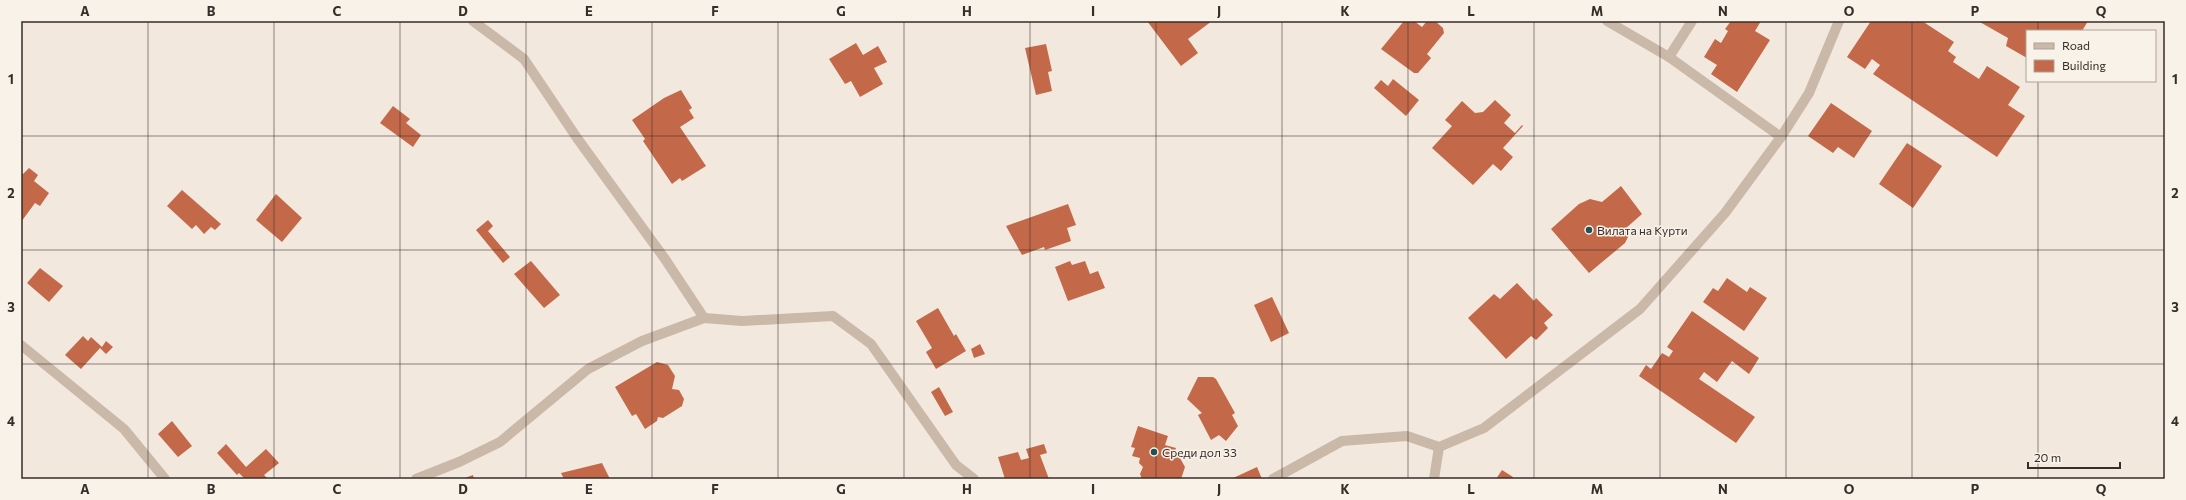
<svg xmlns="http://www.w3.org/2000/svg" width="2186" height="500" font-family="Commissioner,sans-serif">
	<rect width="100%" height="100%" fill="#f2e8dd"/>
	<g fill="#c36949">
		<polygon points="1147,21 1212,21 1188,39 1198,53 1181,66"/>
		<polygon points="1404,21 1414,21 1422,27 1427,21 1435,21 1443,28 1444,33 1427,54 1431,58 1418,73 1414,73 1381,49"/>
		<polygon points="1731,21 1761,21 1755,31 1770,40 1737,92 1711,74 1717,65 1704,57 1715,39 1721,43 1728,31 1725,29"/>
		<polygon points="1871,21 1922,21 1954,42 1948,51 1956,57 1953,62 1979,79 1987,66 2020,87 2008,105 2025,116 1997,157 1873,74 1880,65 1872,59 1865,69 1847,57"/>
		<polygon points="1978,21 2088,21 2082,31 2027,31 2027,58 2006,46 2008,38"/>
		<polygon points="856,43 863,55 878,46 887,62 874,68 883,84 860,97 851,81 845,84 829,59"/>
		<polygon points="1046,44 1052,71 1048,72 1052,91 1036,95 1025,48"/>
		<polygon points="1393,79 1419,100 1406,116 1374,88 1381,80 1388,86"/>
		<polygon points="681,90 692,108 689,110 694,118 680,127 706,166 682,181 680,178 672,184 643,141 645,139 632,120 664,98"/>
		<polygon points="1495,100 1511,115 1504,123 1515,133 1522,125 1523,126 1503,148 1513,157 1501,171 1493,164 1473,185 1432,148 1452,126 1445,120 1462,101 1475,113 1483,112"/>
		<polygon points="1831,103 1872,131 1854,158 1838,147 1833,153 1808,136"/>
		<polygon points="393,106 410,119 406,123 421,135 413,147 380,123"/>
		<polygon points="1907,143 1942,166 1913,208 1879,184"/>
		<polygon points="29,168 38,175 34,181 49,193 40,206 35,203 21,222 21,172 23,174"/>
		<polygon points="1621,186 1642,214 1625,229 1628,237 1625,243 1589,273 1551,229 1579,204 1590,199 1602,202"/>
		<polygon points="182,190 221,224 215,230 211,227 204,234 196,225 192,229 167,206"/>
		<polygon points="276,194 302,218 282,242 256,220"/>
		<polygon points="1068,204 1076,225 1067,228 1071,241 1045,250 1044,247 1022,255 1006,226"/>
		<polygon points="488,220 493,226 488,231 510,257 503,263 476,230"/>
		<polygon points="531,261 560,295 544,308 514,274"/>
		<polygon points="1070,261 1072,265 1085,261 1090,274 1098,271 1105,288 1068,301 1055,267"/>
		<polygon points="40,268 63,286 49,302 27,283"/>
		<polygon points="1727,278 1747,292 1750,287 1767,298 1744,331 1703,302 1713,288 1718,291"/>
		<polygon points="1517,283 1534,301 1536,298 1553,315 1544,323 1548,328 1536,340 1531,336 1506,359 1468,318 1494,294 1500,299"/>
		<polygon points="1272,297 1289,333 1271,342 1254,305"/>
		<polygon points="938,308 954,336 956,334 966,351 936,369 926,352 932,348 916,321"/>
		<polygon points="1692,311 1759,358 1749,374 1732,361 1717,382 1704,372 1699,379 1755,417 1736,443 1639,376 1646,365 1651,369 1662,353 1669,357 1673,351 1667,347"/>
		<polygon points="83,336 88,341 91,337 102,347 106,341 113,347 106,354 100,348 81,369 65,355"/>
		<polygon points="980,344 985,354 974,358 971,349"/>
		<polygon points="657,362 668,365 675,376 672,389 679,390 684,399 682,406 663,418 658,417 657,421 645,429 636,414 632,416 615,387"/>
		<polygon points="1198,377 1213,377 1216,379 1235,413 1232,415 1238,426 1226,441 1219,435 1211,440 1198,415 1202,413 1187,399"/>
		<polygon points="939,387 953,412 945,416 931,392"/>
		<polygon points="172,421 192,446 178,457 158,434"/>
		<polygon points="1138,426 1168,436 1165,445 1176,448 1173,456 1180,458 1185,467 1181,479 1142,479 1140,474 1143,467 1139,463 1140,458 1132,456 1135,448 1131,447"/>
		<polygon points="226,444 246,467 266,449 279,463 264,475 268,479 245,479 239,473 237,475 217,453"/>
		<polygon points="1044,444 1047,453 1040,455 1049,479 1005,479 998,457 1018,452 1021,460 1029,458 1026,449"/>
		<polygon points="602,463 610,479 564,479 561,473"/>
		<polygon points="1257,467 1262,479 1231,479"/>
		<polygon points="1502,470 1513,477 1512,479 1496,479"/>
		<polygon points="473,475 474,479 462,479"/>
	</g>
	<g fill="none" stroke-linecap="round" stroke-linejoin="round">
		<g stroke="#cab8a9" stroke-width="10">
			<polyline points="473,21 524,59 577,138 665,259 704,318"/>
			<polyline points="1607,21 1669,57 1781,137"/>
			<polyline points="1669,57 1692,21"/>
			<polyline points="21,345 124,429 165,479"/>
			<polyline points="416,479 459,462 500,442 588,369 642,341 704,318 742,321 833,316 871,344 956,465 974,479"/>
			<polyline points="1273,479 1342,441 1407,436 1439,447 1484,428 1640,309 1725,213 1781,137 1809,93 1839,21"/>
			<polyline points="1434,479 1439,447"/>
		</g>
	</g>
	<path fill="none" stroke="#372d29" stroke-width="1" stroke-opacity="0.55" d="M148,21V479M274,21V479M400,21V479M526,21V479M652,21V479M778,21V479M904,21V479M1030,21V479M1156,21V479M1282,21V479M1408,21V479M1534,21V479M1660,21V479M1786,21V479M1912,21V479M2038,21V31M2038,81V479M21,136H2165M21,250H2165M21,364H2165"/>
	<g fill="#1f5358" stroke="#f9f2e9" stroke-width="1.5">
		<circle cx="1589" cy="230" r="4"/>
		<circle cx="1154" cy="452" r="4"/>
	</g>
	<g text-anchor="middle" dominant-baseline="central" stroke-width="3" stroke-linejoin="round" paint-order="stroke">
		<g font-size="12" fill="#372d29" stroke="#f9f2e9" text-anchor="start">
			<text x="1597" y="230">Вилата на Курти</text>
			<text x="1162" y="452">Среди дол 33</text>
		</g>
	</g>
	<rect width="2186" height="500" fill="none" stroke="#f9f2e9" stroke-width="44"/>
	<rect x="2026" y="30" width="130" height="52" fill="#f9f2e9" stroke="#aba39c"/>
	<rect x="2034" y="43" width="20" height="6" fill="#cab8a9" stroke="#aba39c"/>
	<text x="2062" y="50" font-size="12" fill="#372d29">Road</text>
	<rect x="2034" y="60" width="20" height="12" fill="#c36949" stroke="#aba39c"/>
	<text x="2062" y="70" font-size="12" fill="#372d29">Building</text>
	<path d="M2028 462v6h92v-6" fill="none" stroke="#372d29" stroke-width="2"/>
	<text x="2034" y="462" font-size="12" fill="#372d29" stroke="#f9f2e9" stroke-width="3" paint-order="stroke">20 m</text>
	<rect x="22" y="22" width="2142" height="456" fill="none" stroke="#372d29" stroke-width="1.5"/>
	<g font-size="13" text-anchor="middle" font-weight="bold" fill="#372d29">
		<text x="85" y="16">A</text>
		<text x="211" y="16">B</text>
		<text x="337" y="16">C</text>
		<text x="463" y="16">D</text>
		<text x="589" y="16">E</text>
		<text x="715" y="16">F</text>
		<text x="841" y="16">G</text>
		<text x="967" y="16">H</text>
		<text x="1093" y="16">I</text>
		<text x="1219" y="16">J</text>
		<text x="1345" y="16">K</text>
		<text x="1471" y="16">L</text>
		<text x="1597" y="16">M</text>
		<text x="1723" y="16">N</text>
		<text x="1849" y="16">O</text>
		<text x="1975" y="16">P</text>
		<text x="2101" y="16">Q</text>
		<text x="11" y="84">1</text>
		<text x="2175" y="84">1</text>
		<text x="11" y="198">2</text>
		<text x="2175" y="198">2</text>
		<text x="11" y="312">3</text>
		<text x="2175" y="312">3</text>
		<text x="11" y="426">4</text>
		<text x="2175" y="426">4</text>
		<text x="85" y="494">A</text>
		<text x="211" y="494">B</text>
		<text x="337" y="494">C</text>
		<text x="463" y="494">D</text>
		<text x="589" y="494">E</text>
		<text x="715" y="494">F</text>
		<text x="841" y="494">G</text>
		<text x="967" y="494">H</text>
		<text x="1093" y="494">I</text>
		<text x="1219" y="494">J</text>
		<text x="1345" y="494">K</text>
		<text x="1471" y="494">L</text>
		<text x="1597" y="494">M</text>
		<text x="1723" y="494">N</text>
		<text x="1849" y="494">O</text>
		<text x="1975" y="494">P</text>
		<text x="2101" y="494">Q</text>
	</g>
</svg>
